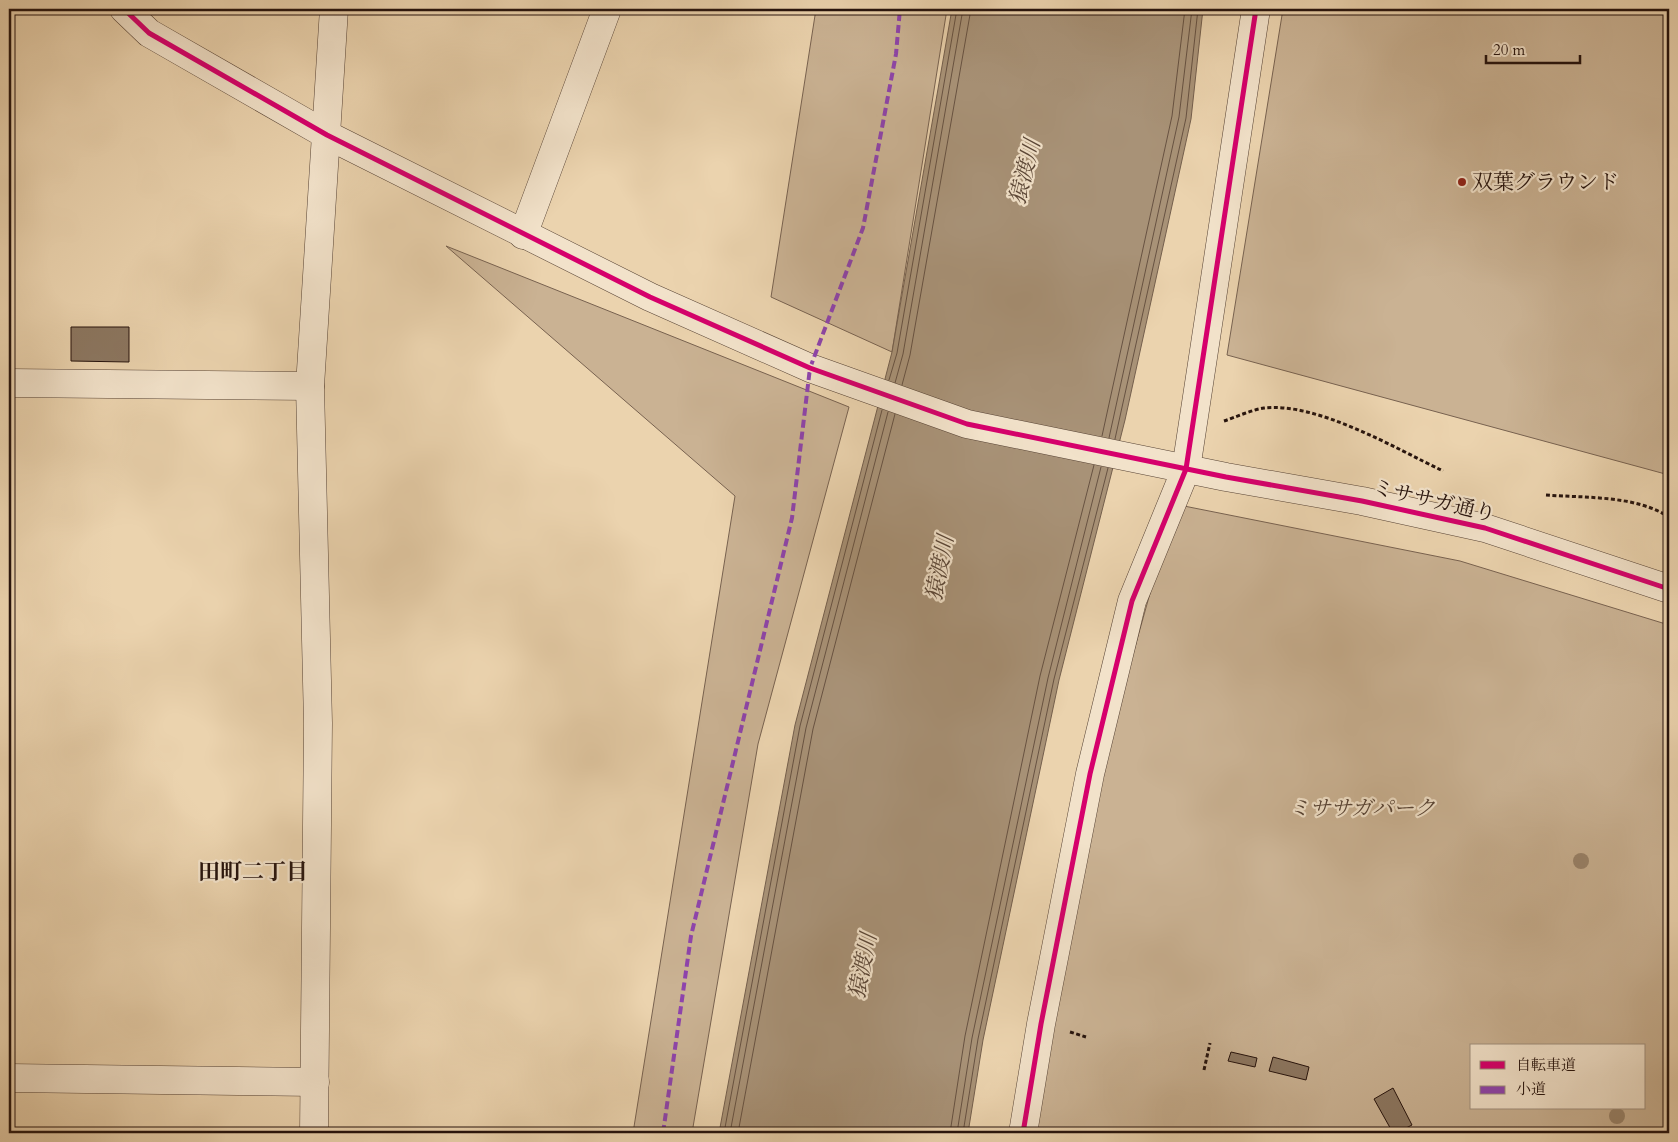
<svg xmlns="http://www.w3.org/2000/svg" width="1678" height="1142" font-family="Cardo,'Noto Serif JP',serif">
	<rect width="100%" height="100%" fill="#ebd3ae"/>
	<filter id="stains"><feTurbulence type="fractalNoise" baseFrequency=".004" numOctaves="4"/><feColorMatrix values="0 0 0 0 .2 0 0 0 0 .09 0 0 0 0 .02 0 0 0 .5 -.17"/></filter>
	<radialGradient id="worn" r=".72"><stop offset=".6" stop-color="#630" stop-opacity="0"/><stop offset="1" stop-color="#630" stop-opacity=".3"/></radialGradient>
	<g fill="#cab293" stroke="#786250" fill-rule="evenodd">
		<polygon points="816,9 947,9 892,352 771,297"/>
		<polygon points="1283,9 1669,9 1669,475 1227,355"/>
		<polygon points="446,246 849,407 758,744 692,1133 633,1133 735,496"/>
		<path d="M1184,506L1460,561L1669,625V1133H1034L1099,776L1154,579ZM1472,1046H1644V1108H1472Z"/>
	</g>
	<polygon fill="#a89277" stroke="#745f4d" points="952,9 1203,9 1191,119 1125,420 1059,680 983,1040 968,1133 719,1133 795,725 892,352"/>
	<g fill="none" stroke-linecap="round" stroke-linejoin="round">
		<g stroke="#675242" stroke-width="1">
			<polyline points="889,380 897,353 957,9"/>
			<polyline points="895,383 903,354 963,9"/>
			<polyline points="902,385 910,355 971,9"/>
			<polyline points="1102,436 1172,116 1185,9"/>
			<polyline points="1109,438 1179,117 1192,9"/>
			<polyline points="1115,439 1186,118 1198,9"/>
			<polyline points="724,1133 800,726 882,410"/>
			<polyline points="730,1133 806,728 888,412"/>
			<polyline points="738,1133 813,729 895,414"/>
			<polyline points="950,1133 965,1036 1040,676 1094,465"/>
			<polyline points="957,1133 972,1038 1048,678 1101,467"/>
			<polyline points="963,1133 978,1039 1054,679 1108,468"/>
		</g>
	</g>
	<g fill="#8c7761" stroke="#26130d">
		<polygon points="71,327 129,327 129,362 71,361"/>
		<polygon points="1231,1052 1257,1058 1255,1067 1228,1061"/>
		<polygon points="1273,1057 1309,1067 1306,1080 1269,1071"/>
		<polygon points="1393,1088 1412,1125 1396,1133 1393,1133 1374,1099"/>
	</g>
	<g fill="none" stroke-linecap="round" stroke-linejoin="round">
		<g stroke="#574335" stroke-width="29">
			<g id="minor">
				<polyline points="124,9 149,33 327,135 650,297 810,368 967,424 1226,477 1362,501 1485,528 1669,589"/>
				<polyline points="523,235 607,9"/>
				<polyline points="9,383 310,386"/>
				<polyline points="9,1078 315,1082"/>
				<polyline points="314,1133 318,723 310,386 334,9"/>
				<polyline points="1023,1133 1041,1024 1090,774 1132,601 1186,469 1256,9"/>
			</g>
		</g>
		<g stroke="#26130d" stroke-width="3" stroke-dasharray="4 2.5" stroke-linecap="butt">
			<path d="M1224,421C1236,417 1251,410 1264,408C1317,402 1395,448 1443,471"/>
			<path d="M1546,495C1585,498 1635,495 1669,517"/>
			<polyline points="1070,1032 1086,1037"/>
			<polyline points="1204,1070 1210,1043"/>
		</g>
		<use href="#minor" stroke="#f2e2ca" stroke-width="28"/>
		<polyline stroke="#8e44ad" stroke-width="4" stroke-dasharray="8 4" stroke-linecap="butt" points="663,1133 691,936 792,518 810,368 863,228 896,54 900,9"/>
		<g stroke="#f2e2ca" stroke-width="8">
			<g id="cycleway">
				<polyline points="124,9 149,33 327,135 650,297 810,368 967,424 1226,477 1362,501 1485,528 1669,589"/>
				<polyline points="1023,1133 1041,1024 1090,774 1132,601 1186,469 1256,9"/>
			</g>
		</g>
		<use href="#cycleway" stroke="#d6006c" stroke-width="5"/>
	</g>
	<g fill="#9a846b">
		<circle cx="1581" cy="861" r="8"/>
		<circle cx="1617" cy="1116" r="8"/>
	</g>
	<circle fill="#8f2418" stroke="#f2e2ca" stroke-width="2" cx="1462" cy="182" r="5"/>
	<g text-anchor="middle" dominant-baseline="central" stroke-width="4.5" stroke-linejoin="round" paint-order="stroke">
		<g font-size="21" fill="#26130d" stroke="#f2e2ca" text-anchor="start">
			<text x="1472" y="182">双葉グラウンド</text>
		</g>
		<g font-size="21" fill="#26130d" stroke="#f2e2ca">
			<text transform="translate(1434 501) rotate(13)">ミササガ通り</text>
		</g>
		<g font-size="21" font-style="italic" fill="#574335" stroke="#f2e2ca">
			<text x="1362" y="808">ミササガパーク</text>
		</g>
		<g font-size="22" font-style="italic" fill="#5a4637" stroke="#f2e2ca">
			<text transform="translate(1025 172) rotate(-76)">猿渡川</text>
			<text transform="translate(940 568) rotate(-79)">猿渡川</text>
			<text transform="translate(863 966) rotate(-79)">猿渡川</text>
		</g>
		<g font-size="22" font-weight="bold" fill="#26130d" stroke="#f2e2ca">
			<text x="253" y="872">田町二丁目</text>
		</g>
	</g>
	<rect width="1678" height="1142" fill="none" stroke="#ebd3ae" stroke-width="30"/>
	<rect x="10" y="10" width="1658" height="1122" fill="none" stroke="#26130d" stroke-width="2.5"/>
	<rect x="15" y="15" width="1648" height="1112" fill="none" stroke="#26130d"/>
	<rect x="1470" y="1044" width="175" height="65" fill="#f2e2ca" stroke="#a08f7e"/>
	<rect x="1480" y="1061" width="25" height="8" fill="#d6006c" stroke="#a08f7e"/>
	<text x="1516" y="1070" font-size="15" fill="#26130d">自転車道</text>
	<rect x="1480" y="1086" width="25" height="8" fill="#8e44ad" stroke="#a08f7e"/>
	<text x="1516" y="1094" font-size="15" fill="#26130d">小道</text>
	<path d="M1486 55v8h94v-8" fill="none" stroke="#26130d" stroke-width="2.5"/>
	<text x="1493" y="55" font-size="15" fill="#26130d" stroke="#f2e2ca" stroke-width="4" paint-order="stroke">20 m</text>
	<rect width="100%" height="100%" filter="url(#stains)"/>
	<rect width="100%" height="100%" fill="url(#worn)"/>
</svg>
